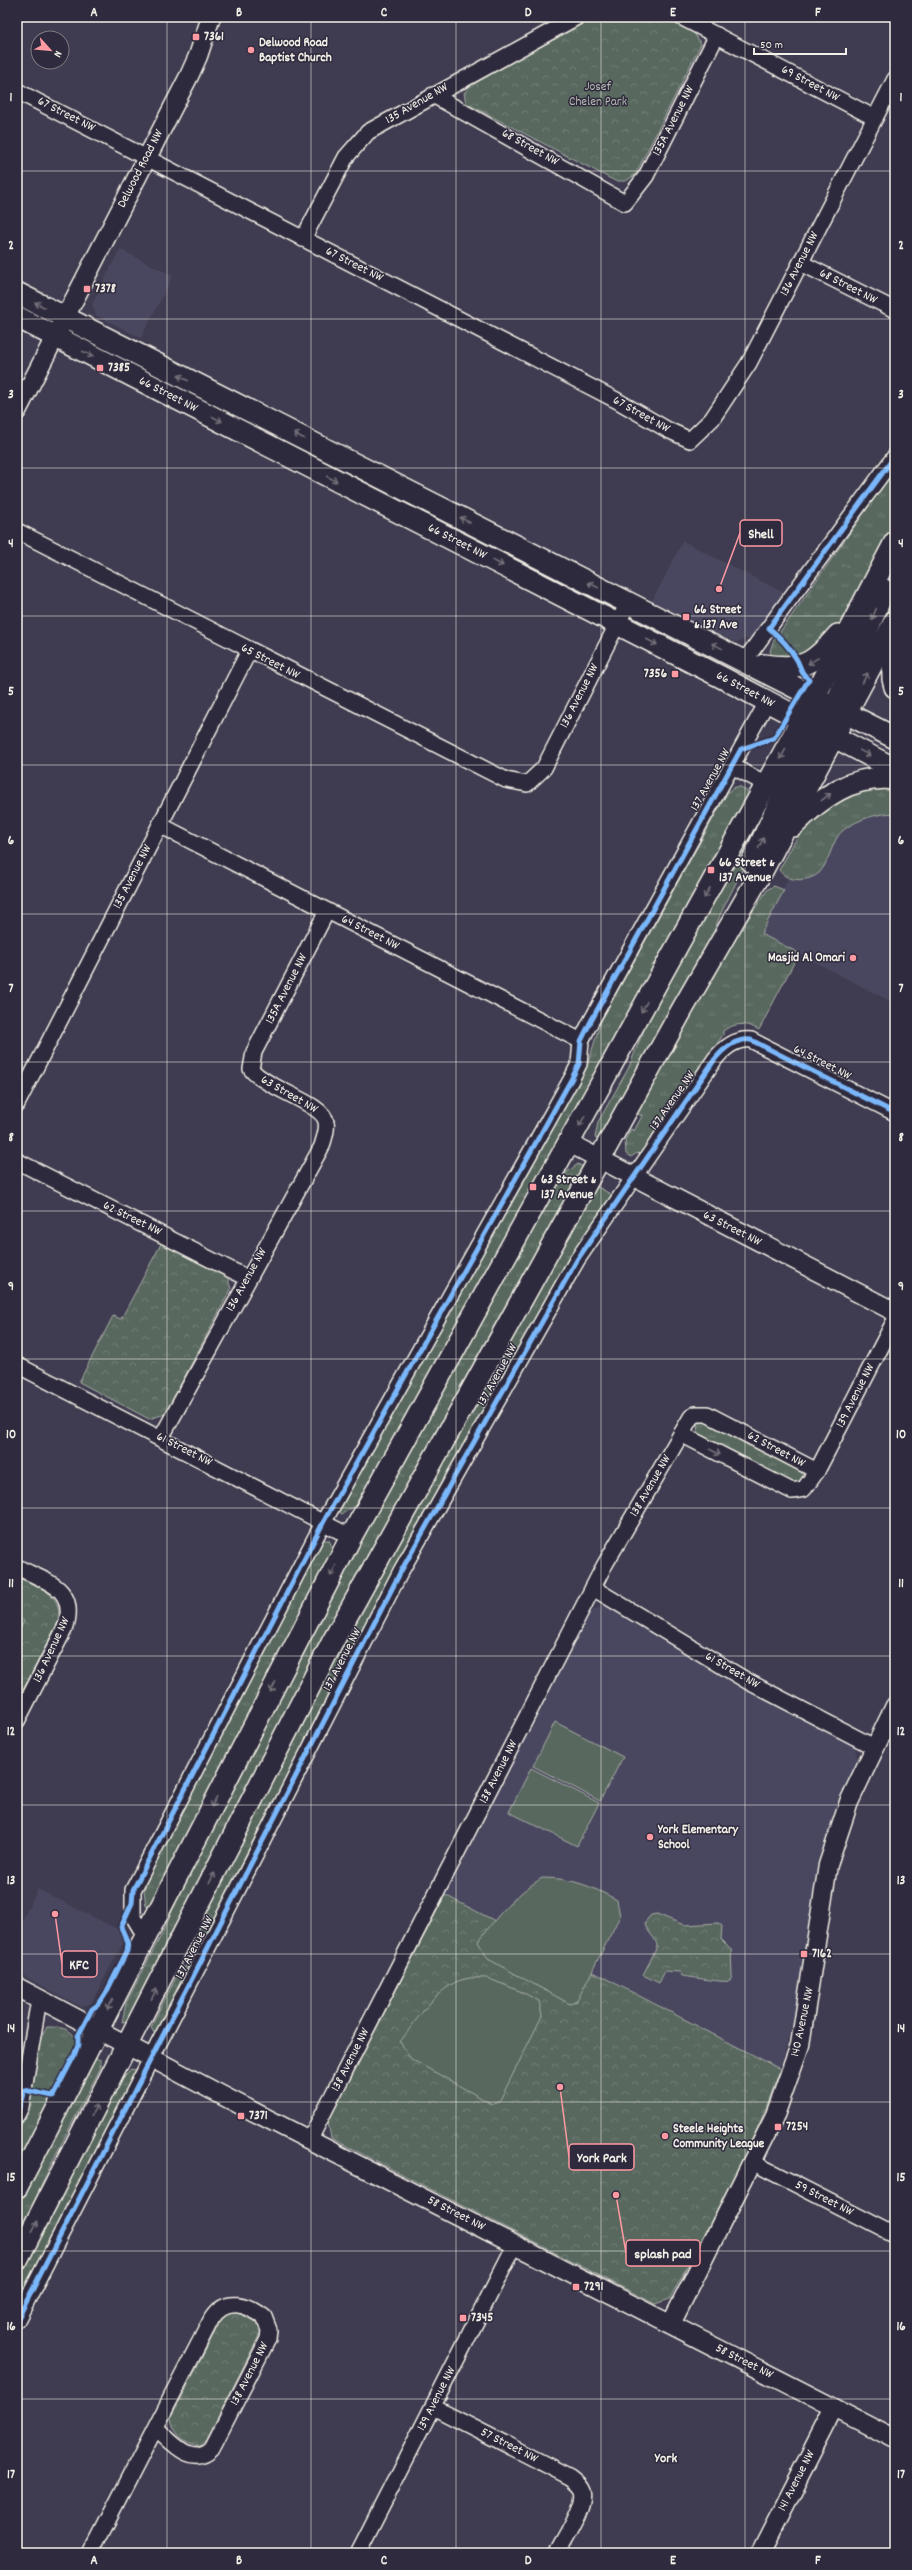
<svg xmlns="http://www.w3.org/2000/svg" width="912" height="2570" font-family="Dekko,sans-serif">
	<defs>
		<pattern id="grass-tufts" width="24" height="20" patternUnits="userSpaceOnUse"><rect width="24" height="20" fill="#59685f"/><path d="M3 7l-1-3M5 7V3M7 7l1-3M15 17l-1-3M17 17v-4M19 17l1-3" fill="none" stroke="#717e76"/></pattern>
		<pattern id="park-crowns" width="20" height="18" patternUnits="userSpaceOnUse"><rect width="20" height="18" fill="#59685f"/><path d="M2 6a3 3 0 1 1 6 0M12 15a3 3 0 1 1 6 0" fill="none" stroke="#717e76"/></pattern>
	</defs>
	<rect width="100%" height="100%" fill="#3f3b50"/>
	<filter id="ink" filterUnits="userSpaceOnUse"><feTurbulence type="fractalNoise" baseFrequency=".025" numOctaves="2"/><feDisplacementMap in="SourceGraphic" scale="8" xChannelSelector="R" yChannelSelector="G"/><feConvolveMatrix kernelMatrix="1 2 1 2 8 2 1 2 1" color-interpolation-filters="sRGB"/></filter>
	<g filter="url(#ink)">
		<g fill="#4a475e">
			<polygon points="120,249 173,276 141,338 96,315 92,304"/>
			<polygon points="683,541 784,593 752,638 735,642 652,601"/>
			<polygon points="895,798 895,1004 761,934 793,868 833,816"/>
			<polygon points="605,1605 731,1680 853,1744 858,1758 836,1807 817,1867 795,2015 780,2069 445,1895 589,1612"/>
			<polygon points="38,1889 123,1932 125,1939 91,2003 82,2007 17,1972 17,1931"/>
		</g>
		<g fill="url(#grass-tufts)" stroke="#a6aca4">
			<polygon points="140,369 182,386 600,601 607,609"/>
			<polygon points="895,469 895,527 864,578 831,639 815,655 773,658 770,651 773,642"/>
			<polygon points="782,778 784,786 720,915 709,946 599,1140 595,1138 598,1122 628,1069 645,1027"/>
			<polygon points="735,787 741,787 749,793 749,800 363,1501 342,1514 339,1512 338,1507 588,1063 601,1021 728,792"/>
			<path d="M860,787H895V814C880,811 846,823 838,836C831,847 828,863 820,872C810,882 787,883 779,870L799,834L813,818Z"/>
			<path d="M774,886L784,890L761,934L799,953L759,1030C746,1023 736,1022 723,1031V1035L640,1154L637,1153L631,1157L626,1154L625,1140L631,1129L634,1131L642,1116L636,1113L725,953L768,889Z"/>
			<polygon points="578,1164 586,1168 130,2018 127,2021 122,2022 126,2003 166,1926 189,1869 330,1597 552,1193 567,1172"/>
			<polygon points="598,1187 612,1195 570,1256 410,1539 155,2034 151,2028 153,2022 182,1966 185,1968 193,1953 186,1949 357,1618 589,1196"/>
			<polygon points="703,1421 802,1472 803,1481 794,1483 698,1434 697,1425"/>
			<polygon points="323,1540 329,1540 332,1547 333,1557 149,1907 146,1906 144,1890 149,1874 320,1542"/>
			<path d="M47,2027C62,2027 71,2028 78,2042L48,2102L51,2103L17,2169V2133L31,2098L39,2043L42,2034Z"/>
			<polygon points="96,2059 101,2060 101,2067 52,2162 17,2241 17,2205 85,2072"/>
			<polygon points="131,2069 136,2070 136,2073 17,2305 17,2278 116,2085"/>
		</g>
		<g fill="url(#park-crowns)" stroke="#a6aca4">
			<polygon points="593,17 661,17 694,33 701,44 635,175 626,181 615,181 466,103 464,93 470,86"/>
			<polygon points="162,1242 227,1276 231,1289 165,1414 149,1419 79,1382 113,1316 121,1319"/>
			<path d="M17,1577C39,1588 61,1591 59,1620L17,1702Z"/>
			<path d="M445,1895L780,2069C754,2150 709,2224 670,2299L655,2304L331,2138L328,2122Z"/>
			<path d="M657,1914L684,1925L718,1923L722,1926L721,1939L731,1949L732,1976L730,1981C726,1983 690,1977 682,1976L680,1972L665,1971L659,1983L643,1975L657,1947C657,1937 646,1933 645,1922L651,1915Z"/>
			<path d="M228,2312H236L257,2322L261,2332L207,2439L199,2446C184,2443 173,2433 171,2418L222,2318Z"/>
		</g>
		<g fill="#59685f" stroke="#a6aca4">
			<polygon points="17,1617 24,1621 17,1636"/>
			<polygon points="555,1722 623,1757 600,1801 533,1766"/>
			<polygon points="531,1768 599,1803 577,1846 509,1812"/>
			<path d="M542,1878C572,1878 591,1886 617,1900L620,1916L577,2001L570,2004L488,1959L478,1942C497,1916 514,1895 542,1878Z"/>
			<path d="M487,1978L522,1992L539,2001L542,2016L499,2102L492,2104L411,2059L400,2042C415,2022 439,1984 465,1979C472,1977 480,1978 487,1978Z"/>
		</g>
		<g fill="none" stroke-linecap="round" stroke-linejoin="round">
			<g stroke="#f4f1e8" stroke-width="18">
				<g id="minor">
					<polyline points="681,17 875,118"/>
					<polyline points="17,91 616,400 668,430 690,440 712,419 749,363 895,79"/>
					<polyline points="433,95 625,203 646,176 717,35"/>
					<polyline points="303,239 346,157 368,132 577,17"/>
					<polyline points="801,263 895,310"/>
					<polyline points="17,531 506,780 527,784 544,768 628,603"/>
					<polyline points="745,660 895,456"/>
					<polyline points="732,766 766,784"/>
					<polyline points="160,825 581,1041"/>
					<polyline points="17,1104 249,651"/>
					<polyline points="17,1161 247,1278"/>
					<polyline points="17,1365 351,1537"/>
					<polyline points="681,1434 792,1491 804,1489 817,1471 895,1320"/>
					<path d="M161,1438L322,1146C324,1138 328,1130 326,1122C324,1103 264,1088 251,1069L254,1052L327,911"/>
					<path d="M17,1567C46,1582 77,1587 66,1626L17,1721"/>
					<polyline points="593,1588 749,1682 874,1747"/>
					<polyline points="145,1936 133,1916 133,1890 324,1521 572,1078 579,1064 581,1041 590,1023 767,702"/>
					<polyline points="17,2115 21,2107 39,1999"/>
					<polyline points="310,2139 604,1566 691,1417 696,1414 707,1414 817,1471"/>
					<polyline points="752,2162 895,2235"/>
					<path d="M17,2320L401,1571L577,1260L715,1059C724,1048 736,1038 751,1040L895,1113"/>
					<path d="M433,2407L570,2477C575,2481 580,2484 582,2490C587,2505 564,2539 557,2553"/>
					<path d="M91,2553L212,2318C226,2297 247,2304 264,2317L269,2330L268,2339L212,2448C191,2468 171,2441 156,2428"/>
					<polyline points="358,2553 515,2245"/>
				</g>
			</g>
			<g stroke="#f4f1e8" stroke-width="21">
				<g id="tertiary">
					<polyline points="17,411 189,76 198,56 211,17"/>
					<polyline points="569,1143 895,1312"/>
					<polyline points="17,1987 227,2098 895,2439"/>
					<polyline points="671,2324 774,2118 800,2045 828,1865 849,1802 895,1706"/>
					<polyline points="760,2553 834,2408"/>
				</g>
			</g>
			<g stroke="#f4f1e8" stroke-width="24">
				<g id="secondary">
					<polyline points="17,293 895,738"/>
					<polyline points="17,317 723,678 895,769"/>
					<polyline points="892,630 893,679 895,687"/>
					<path d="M764,665C803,671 813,664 838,635"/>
					<polyline points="835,721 835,706 884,590"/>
					<path d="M793,826C821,797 853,774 895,779"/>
					<polyline points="752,862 815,727 815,713"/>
					<polyline points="17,2187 351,1537 815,696 895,542"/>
					<polyline points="17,2260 333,1641 683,1008 762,871 895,621"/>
				</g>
			</g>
			<use href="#minor" stroke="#2f2a3d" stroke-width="15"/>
			<use href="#tertiary" stroke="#2f2a3d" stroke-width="18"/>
			<use href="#secondary" stroke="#2f2a3d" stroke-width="21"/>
			<g stroke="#2f2a3d" stroke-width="8">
				<g id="cycleway">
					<path d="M17,2115L24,2090L53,2096L74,2056L78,2045V2036L92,2009L99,2004L106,1993L127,1951L128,1943L121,1927L132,1903L133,1890L324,1521L572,1078L579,1064L581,1041L590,1023L741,749L774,738L809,679C801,674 801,668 797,660C790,648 780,637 769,628L895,456"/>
					<path d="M17,2320L401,1571L577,1260L715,1059C724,1048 736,1038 751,1040L895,1113"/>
				</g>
			</g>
			<use href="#cycleway" stroke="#7ab7fb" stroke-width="5"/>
		</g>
		<defs><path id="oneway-shaft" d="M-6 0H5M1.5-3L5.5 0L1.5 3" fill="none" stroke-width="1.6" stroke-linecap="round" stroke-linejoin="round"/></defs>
		<g stroke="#747079">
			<use href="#oneway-shaft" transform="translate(40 305) rotate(-153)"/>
			<use href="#oneway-shaft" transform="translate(88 354) rotate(27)"/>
			<use href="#oneway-shaft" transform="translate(183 378) rotate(-153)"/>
			<use href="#oneway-shaft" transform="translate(217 419) rotate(27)"/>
			<use href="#oneway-shaft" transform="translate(299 436) rotate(-153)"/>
			<use href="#oneway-shaft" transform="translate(332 479) rotate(27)"/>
			<use href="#oneway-shaft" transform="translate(465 520) rotate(-153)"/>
			<use href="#oneway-shaft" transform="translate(498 563) rotate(27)"/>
			<use href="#oneway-shaft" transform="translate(593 585) rotate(-153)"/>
			<use href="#oneway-shaft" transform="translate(874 614) rotate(113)"/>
			<use href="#oneway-shaft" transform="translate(652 642) rotate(27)"/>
			<use href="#oneway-shaft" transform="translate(717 646) rotate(-154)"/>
			<use href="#oneway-shaft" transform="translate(813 661) rotate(148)"/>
			<use href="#oneway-shaft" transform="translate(865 678) rotate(-62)"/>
			<use href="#oneway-shaft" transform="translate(865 753) rotate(28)"/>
			<use href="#oneway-shaft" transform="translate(783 754) rotate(119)"/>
			<use href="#oneway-shaft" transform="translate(826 797) rotate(-37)"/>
			<use href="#oneway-shaft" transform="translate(761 843) rotate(-65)"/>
			<use href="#oneway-shaft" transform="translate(707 893) rotate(119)"/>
			<use href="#oneway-shaft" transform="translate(644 1007) rotate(119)"/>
			<use href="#oneway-shaft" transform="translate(582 1121) rotate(119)"/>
			<use href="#oneway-shaft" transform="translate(715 1452) rotate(27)"/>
			<use href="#oneway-shaft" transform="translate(333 1571) rotate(117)"/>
			<use href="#oneway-shaft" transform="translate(273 1687) rotate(117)"/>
			<use href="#oneway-shaft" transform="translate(214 1802) rotate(117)"/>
			<use href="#oneway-shaft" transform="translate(212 1878) rotate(-63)"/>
			<use href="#oneway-shaft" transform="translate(154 1994) rotate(-63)"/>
			<use href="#oneway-shaft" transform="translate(110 2005) rotate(117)"/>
			<use href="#oneway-shaft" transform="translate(94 2110) rotate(-63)"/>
			<use href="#oneway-shaft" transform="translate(35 2226) rotate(-63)"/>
		</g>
	</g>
	<path fill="none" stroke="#f4f1e8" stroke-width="1" stroke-opacity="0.55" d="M167,17V2553M311,17V2553M456,17V2553M601,17V2553M745,17V2553M17,171H895M17,319H895M17,468H895M17,616H895M17,765H895M17,914H895M17,1062H895M17,1211H895M17,1359H895M17,1508H895M17,1656H895M17,1805H895M17,1954H895M17,2102H895M17,2251H895M17,2399H895"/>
	<g fill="#ff9aa2" stroke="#2f2a3d" stroke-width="1.5">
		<rect x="192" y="33" width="8" height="8" rx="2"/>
		<circle cx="251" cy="50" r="4"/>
		<rect x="83" y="285" width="8" height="8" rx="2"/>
		<rect x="96" y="364" width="8" height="8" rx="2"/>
		<rect x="682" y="613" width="8" height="8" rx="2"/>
		<rect x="671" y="670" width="8" height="8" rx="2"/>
		<rect x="707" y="866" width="8" height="8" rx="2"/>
		<circle cx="853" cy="958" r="4"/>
		<rect x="529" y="1183" width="8" height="8" rx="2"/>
		<circle cx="650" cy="1837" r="4"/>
		<rect x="800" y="1950" width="8" height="8" rx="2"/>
		<rect x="237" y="2112" width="8" height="8" rx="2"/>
		<rect x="774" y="2123" width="8" height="8" rx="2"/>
		<circle cx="665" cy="2136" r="4"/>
		<rect x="572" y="2283" width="8" height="8" rx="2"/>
		<rect x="459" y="2314" width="8" height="8" rx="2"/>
	</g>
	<g text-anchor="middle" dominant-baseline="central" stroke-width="3" stroke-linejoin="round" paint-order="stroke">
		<g font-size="13" font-weight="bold" fill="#f4f1e8" stroke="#2f2a3d" text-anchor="start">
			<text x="204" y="37">7361</text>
			<text x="259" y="43">Delwood Road<tspan x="259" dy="15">Baptist Church</tspan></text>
			<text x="95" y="289">7378</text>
			<text x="108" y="368">7385</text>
			<text x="694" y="610">66 Street<tspan x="694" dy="15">&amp; 137 Ave</tspan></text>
			<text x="667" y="674" text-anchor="end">7356</text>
			<text x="719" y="863">66 Street &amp;<tspan x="719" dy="15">137 Avenue</tspan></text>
			<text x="845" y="958" text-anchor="end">Masjid Al Omari</text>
			<text x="541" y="1180">63 Street &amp;<tspan x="541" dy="15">137 Avenue</tspan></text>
			<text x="658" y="1830">York Elementary<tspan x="658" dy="15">School</tspan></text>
			<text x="812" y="1954">7162</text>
			<text x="249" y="2116">7371</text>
			<text x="786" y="2127">7254</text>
			<text x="673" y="2129">Steele Heights<tspan x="673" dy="15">Community League</tspan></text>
			<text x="584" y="2287">7291</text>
			<text x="471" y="2318">7345</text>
		</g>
		<g font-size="13" fill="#f4f1e8" stroke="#2f2a3d">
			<text transform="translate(810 84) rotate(28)">69 Street NW</text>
			<text transform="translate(417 104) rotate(-30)">135 Avenue NW</text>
			<text transform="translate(66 115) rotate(27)">67 Street NW</text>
			<text transform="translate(674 121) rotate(-63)">135A Avenue NW</text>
			<text transform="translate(530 148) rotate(29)">68 Street NW</text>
			<text transform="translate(141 169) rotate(-63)">Delwood Road NW</text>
			<text transform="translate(800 264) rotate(-63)">136 Avenue NW</text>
			<text transform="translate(354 265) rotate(27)">67 Street NW</text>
			<text transform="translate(848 287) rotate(27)">68 Street NW</text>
			<text transform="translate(168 395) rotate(27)">66 Street NW</text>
			<text transform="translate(641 415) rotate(29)">67 Street NW</text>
			<text transform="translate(457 542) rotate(27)">66 Street NW</text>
			<text transform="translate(270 662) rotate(27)">65 Street NW</text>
			<text transform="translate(745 690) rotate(28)">66 Street NW</text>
			<text transform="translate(580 696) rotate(-63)">136 Avenue NW</text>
			<text transform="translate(711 780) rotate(-61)">137 Avenue NW</text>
			<text transform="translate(133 877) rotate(-63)">135 Avenue NW</text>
			<text transform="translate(370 933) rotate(27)">64 Street NW</text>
			<text transform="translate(287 989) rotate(-63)">135A Avenue NW</text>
			<text transform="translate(822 1063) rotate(27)">64 Street NW</text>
			<text transform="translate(289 1095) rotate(30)">63 Street NW</text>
			<text transform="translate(673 1101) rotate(-55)">137 Avenue NW</text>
			<text transform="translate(132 1219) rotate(26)">62 Street NW</text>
			<text transform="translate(732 1229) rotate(27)">63 Street NW</text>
			<text transform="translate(247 1280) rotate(-61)">136 Avenue NW</text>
			<text transform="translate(498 1375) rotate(-61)">137 Avenue NW</text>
			<text transform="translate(856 1396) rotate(-63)">139 Avenue NW</text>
			<text transform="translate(184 1450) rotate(27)">61 Street NW</text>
			<text transform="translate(776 1450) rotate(28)">62 Street NW</text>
			<text transform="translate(651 1486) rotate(-60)">138 Avenue NW</text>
			<text transform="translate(52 1650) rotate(-65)">136 Avenue NW</text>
			<text transform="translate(343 1660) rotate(-63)">137 Avenue NW</text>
			<text transform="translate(732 1671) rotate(30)">61 Street NW</text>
			<text transform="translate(499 1772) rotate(-63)">138 Avenue NW</text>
			<text transform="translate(195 1948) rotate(-63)">137 Avenue NW</text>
			<text transform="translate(803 2022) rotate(-78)">140 Avenue NW</text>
			<text transform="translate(351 2060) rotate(-63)">138 Avenue NW</text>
			<text transform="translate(824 2199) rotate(27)">59 Street NW</text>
			<text transform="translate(456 2214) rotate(27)">58 Street NW</text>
			<text transform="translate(744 2362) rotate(27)">58 Street NW</text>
			<text transform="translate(250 2374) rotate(-63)">138 Avenue NW</text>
			<text transform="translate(437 2399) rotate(-63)">139 Avenue NW</text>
			<text transform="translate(509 2446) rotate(27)">57 Street NW</text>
			<text transform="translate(797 2481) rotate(-63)">141 Avenue NW</text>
		</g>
		<g font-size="13" fill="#b6bab1" stroke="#2f2a3d">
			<text x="598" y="87">Josef<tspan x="598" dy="15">Chelen Park</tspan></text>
		</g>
		<g font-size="14" font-weight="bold" fill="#f4f1e8" stroke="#2f2a3d">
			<text x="666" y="2459">York</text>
		</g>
	</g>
	<path fill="none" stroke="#ff9aa2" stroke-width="1.5" d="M719 589L740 533M55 1914L62 1964M560 2087L569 2157M616 2195L626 2253"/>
	<g fill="#ff9aa2" stroke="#2f2a3d" stroke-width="1.5">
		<circle cx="719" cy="589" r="4"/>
		<circle cx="55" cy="1914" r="4"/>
		<circle cx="560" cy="2087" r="4"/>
		<circle cx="616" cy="2195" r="4"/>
	</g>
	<g fill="#2f2a3d" stroke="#ff9aa2" stroke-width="1.5">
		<rect x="740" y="520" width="42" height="26" rx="4"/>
		<rect x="62" y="1951" width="35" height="26" rx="4"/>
		<rect x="569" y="2144" width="65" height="26" rx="4"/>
		<rect x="626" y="2240" width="74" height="26" rx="4"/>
	</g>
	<g font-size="14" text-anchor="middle" font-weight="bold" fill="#f4f1e8">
		<text x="761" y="538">Shell</text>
		<text x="79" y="1969">KFC</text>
		<text x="602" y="2162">York Park</text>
		<text x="663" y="2258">splash pad</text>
	</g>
	<rect width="912" height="2570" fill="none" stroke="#2f2a3d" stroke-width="44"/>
	<g transform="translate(50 50) rotate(117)"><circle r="19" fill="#2f2a3d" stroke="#7e7a81"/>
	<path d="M0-3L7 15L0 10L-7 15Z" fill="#ff9aa2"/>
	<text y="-6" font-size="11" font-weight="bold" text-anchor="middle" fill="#f4f1e8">N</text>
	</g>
	<path d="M754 48v6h92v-6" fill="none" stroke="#f4f1e8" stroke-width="2"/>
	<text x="760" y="48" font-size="12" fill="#f4f1e8" stroke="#2f2a3d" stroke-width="3" paint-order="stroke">50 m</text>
	<rect x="22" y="22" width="868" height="2526" fill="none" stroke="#f4f1e8" stroke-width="1.5"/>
	<g font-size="13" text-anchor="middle" font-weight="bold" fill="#f4f1e8">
		<text x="94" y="16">A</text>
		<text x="239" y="16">B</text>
		<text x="384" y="16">C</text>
		<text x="528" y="16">D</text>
		<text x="673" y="16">E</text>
		<text x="818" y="16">F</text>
		<text x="11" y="101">1</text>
		<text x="901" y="101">1</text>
		<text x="11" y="249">2</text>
		<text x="901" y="249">2</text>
		<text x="11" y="398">3</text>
		<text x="901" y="398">3</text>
		<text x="11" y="547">4</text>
		<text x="901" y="547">4</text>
		<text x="11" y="695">5</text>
		<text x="901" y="695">5</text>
		<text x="11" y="844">6</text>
		<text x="901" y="844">6</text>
		<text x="11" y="992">7</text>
		<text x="901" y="992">7</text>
		<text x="11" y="1141">8</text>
		<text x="901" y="1141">8</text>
		<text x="11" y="1290">9</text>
		<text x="901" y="1290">9</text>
		<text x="11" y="1438">10</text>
		<text x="901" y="1438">10</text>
		<text x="11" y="1587">11</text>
		<text x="901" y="1587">11</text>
		<text x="11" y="1735">12</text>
		<text x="901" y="1735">12</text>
		<text x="11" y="1884">13</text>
		<text x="901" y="1884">13</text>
		<text x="11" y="2032">14</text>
		<text x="901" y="2032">14</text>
		<text x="11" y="2181">15</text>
		<text x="901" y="2181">15</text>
		<text x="11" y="2330">16</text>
		<text x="901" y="2330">16</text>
		<text x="11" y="2478">17</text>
		<text x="901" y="2478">17</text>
		<text x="94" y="2564">A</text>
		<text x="239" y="2564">B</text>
		<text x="384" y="2564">C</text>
		<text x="528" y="2564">D</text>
		<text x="673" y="2564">E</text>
		<text x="818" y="2564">F</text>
	</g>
</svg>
